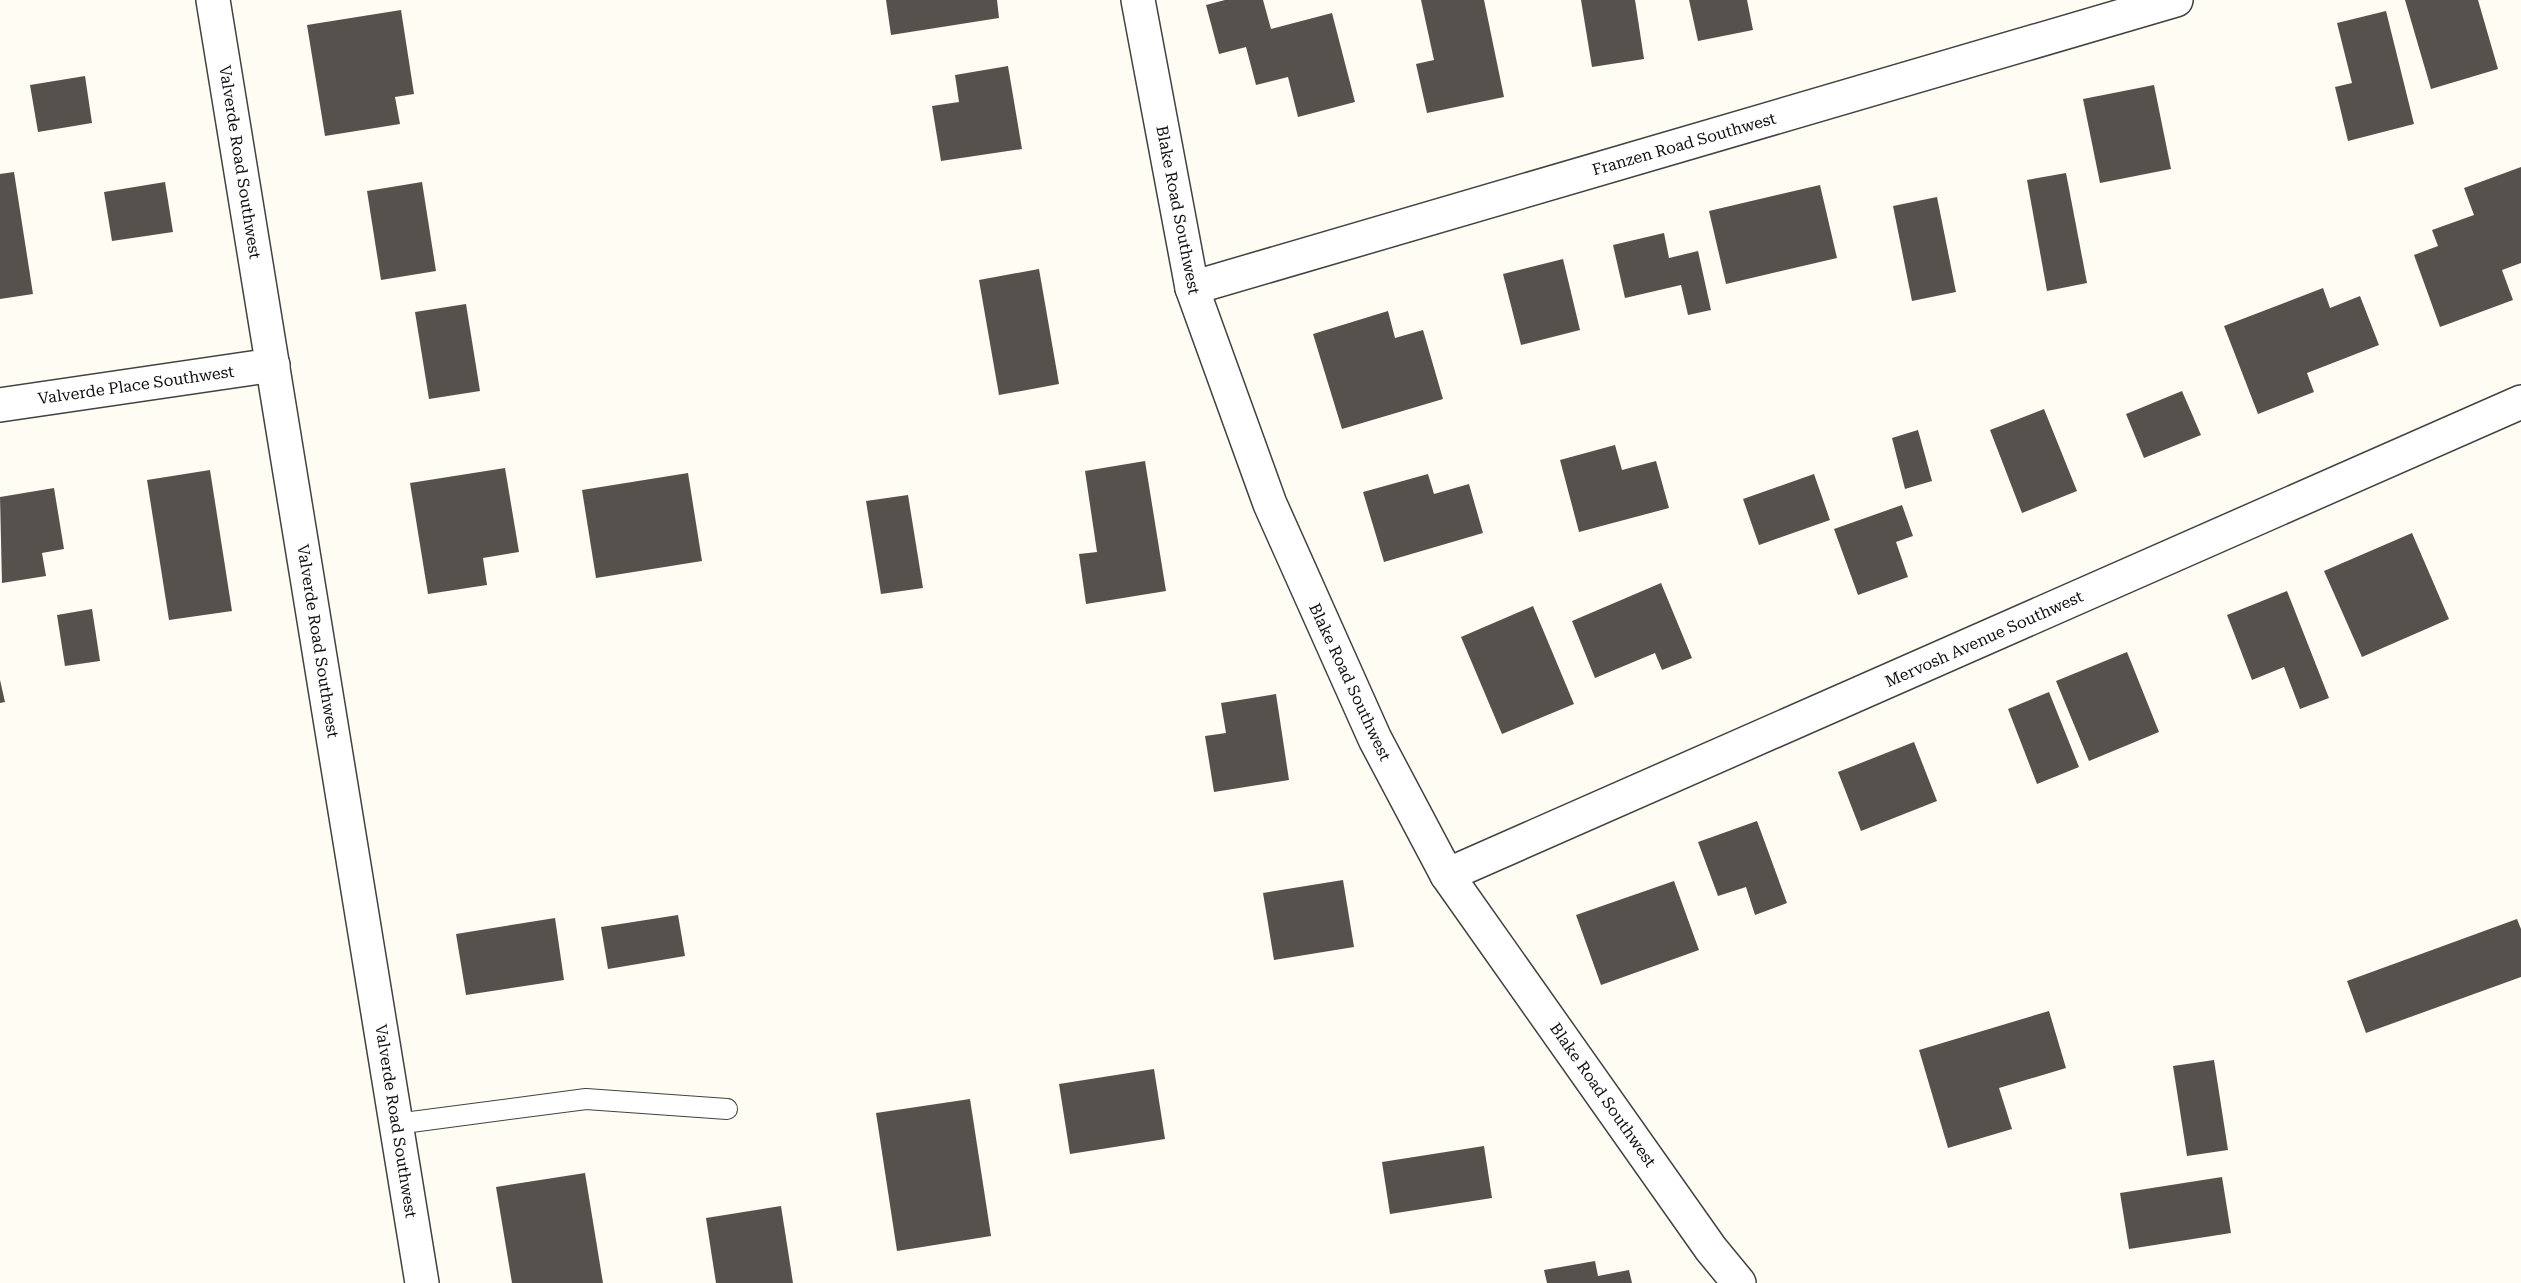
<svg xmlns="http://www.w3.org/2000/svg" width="2521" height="1283" font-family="'Roboto Serif',serif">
	<rect width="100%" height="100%" fill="#fefcf3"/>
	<g fill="#57514d">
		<polygon points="886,0 997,0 999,18 891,35"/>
		<polygon points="1225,0 1263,0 1271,29 1332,13 1355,102 1298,117 1288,77 1256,85 1246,47 1219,54 1206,5"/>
		<polygon points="1421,0 1484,0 1504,97 1427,113 1416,64 1434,60"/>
		<polygon points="1581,0 1635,0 1644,59 1592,67"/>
		<polygon points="1689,0 1747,0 1753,30 1698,41"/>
		<polygon points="2405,0 2478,0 2498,69 2431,89"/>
		<polygon points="401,10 414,94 395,97 400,124 325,136 307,25"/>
		<polygon points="2386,11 2414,124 2348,141 2335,87 2352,83 2337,23"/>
		<polygon points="1008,66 1022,149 941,161 932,106 959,102 955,75"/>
		<polygon points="85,76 92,123 38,132 30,85"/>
		<polygon points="2154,85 2171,169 2100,183 2083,99"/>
		<polygon points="2521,167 2521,263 2502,270 2513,300 2440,327 2414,255 2438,246 2432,230 2474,215 2464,188"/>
		<polygon points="14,172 33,294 0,299 0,174"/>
		<polygon points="2066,173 2087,283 2047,291 2027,180"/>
		<polygon points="165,182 173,232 112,241 104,192"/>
		<polygon points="422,182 436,271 381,280 367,191"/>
		<polygon points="1820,185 1837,258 1726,284 1709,211"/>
		<polygon points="1937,197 1956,292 1912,301 1893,206"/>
		<polygon points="1664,233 1669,258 1698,251 1711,310 1688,315 1681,285 1625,298 1613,245"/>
		<polygon points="1563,259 1580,330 1521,345 1503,274"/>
		<polygon points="1039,269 1059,384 999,395 979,280"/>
		<polygon points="2323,288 2330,308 2360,296 2379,345 2307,373 2314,392 2258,414 2224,326"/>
		<polygon points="466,304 480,391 429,399 415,312"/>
		<polygon points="1388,311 1395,338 1423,330 1443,399 1342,429 1313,334"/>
		<polygon points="2182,391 2201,435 2144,458 2126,414"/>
		<polygon points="2044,409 2077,491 2022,513 1990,430"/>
		<polygon points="1918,430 1932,481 1905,489 1892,438"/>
		<polygon points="1615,445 1622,470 1656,461 1669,508 1579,532 1560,460"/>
		<polygon points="1145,461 1166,591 1086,604 1079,554 1097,552 1085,471"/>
		<polygon points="505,468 519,552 483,558 487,585 428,594 410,483"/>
		<polygon points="210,470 232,611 169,620 147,480"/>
		<polygon points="688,473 702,561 596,578 582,490"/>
		<polygon points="1428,474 1434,494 1469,484 1483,533 1384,562 1363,492"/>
		<polygon points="1814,474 1830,520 1759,545 1743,499"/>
		<polygon points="54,488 64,549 42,553 46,576 2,583 0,497"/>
		<polygon points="908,495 923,588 881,594 866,501"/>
		<polygon points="1902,505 1913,536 1896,542 1908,577 1858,595 1834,529"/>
		<polygon points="2412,533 2449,619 2362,657 2324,571"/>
		<polygon points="1661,583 1692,658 1662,670 1655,653 1595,678 1572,621"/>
		<polygon points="2287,591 2329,698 2300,709 2284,667 2252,680 2227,615"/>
		<polygon points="1533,606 1574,704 1502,734 1461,637"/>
		<polygon points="92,609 100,661 65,666 57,615"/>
		<polygon points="2127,652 2159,732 2089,761 2056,681"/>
		<polygon points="0,680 5,702 0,703"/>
		<polygon points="2049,692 2079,767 2037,784 2008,709"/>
		<polygon points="1276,694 1289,780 1214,792 1205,736 1226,733 1221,703"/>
		<polygon points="1914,742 1937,801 1861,831 1838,772"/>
		<polygon points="1757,821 1787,903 1755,915 1746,887 1718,896 1698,842"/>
		<polygon points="1343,880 1354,947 1274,960 1263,893"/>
		<polygon points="1674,881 1699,950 1601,985 1576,915"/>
		<polygon points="678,915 685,956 608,969 601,927"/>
		<polygon points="555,918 564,980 466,995 456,934"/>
		<polygon points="2517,919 2521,929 2521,977 2366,1033 2347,981"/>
		<polygon points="2049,1011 2066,1068 1999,1088 2012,1129 1948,1148 1919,1050"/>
		<polygon points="2214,1060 2228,1150 2187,1156 2173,1066"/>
		<polygon points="1154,1069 1165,1139 1070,1154 1059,1084"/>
		<polygon points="970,1099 991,1236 897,1251 876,1113"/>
		<polygon points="1484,1146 1492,1198 1390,1214 1382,1162"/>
		<polygon points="585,1173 603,1283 512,1283 496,1187"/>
		<polygon points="2222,1177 2231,1233 2129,1249 2120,1193"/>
		<polygon points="781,1206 793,1283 716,1283 706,1218"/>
		<polygon points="1595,1261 1598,1276 1629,1270 1632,1283 1547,1283 1544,1270"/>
	</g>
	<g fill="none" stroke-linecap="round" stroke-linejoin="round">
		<g stroke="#424242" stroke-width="22">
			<polyline id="service" points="396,1124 586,1099 727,1109"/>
		</g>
		<g stroke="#424242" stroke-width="36">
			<g id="minor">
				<polyline points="213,0 422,1283"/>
				<polyline points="1192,288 2176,0"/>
				<polyline points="0,405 273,365"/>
				<polyline points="1447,875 2521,402"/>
			</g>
		</g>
		<g stroke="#424242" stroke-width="36">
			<polyline id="tertiary" points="1138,0 1192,288 1270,504 1375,739 1447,875 1711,1249 1739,1283"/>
		</g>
		<use href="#service" stroke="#fff" stroke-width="20"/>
		<use href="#minor" stroke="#fff" stroke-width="33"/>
		<use href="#tertiary" stroke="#fff" stroke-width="33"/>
	</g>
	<g text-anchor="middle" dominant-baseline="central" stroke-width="6" stroke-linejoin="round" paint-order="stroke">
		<g font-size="16" fill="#0f0f0f" stroke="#fff">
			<text transform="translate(1684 144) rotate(-16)">Franzen Road Southwest</text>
			<text transform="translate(240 162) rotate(81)">Valverde Road Southwest</text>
			<text transform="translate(1178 210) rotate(79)">Blake Road Southwest</text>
			<text transform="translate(136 385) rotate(-8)">Valverde Place Southwest</text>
			<text transform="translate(1984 639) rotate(-24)">Mervosh Avenue Southwest</text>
			<text transform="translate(318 641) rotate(81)">Valverde Road Southwest</text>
			<text transform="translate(1350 682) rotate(65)">Blake Road Southwest</text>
			<text transform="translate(1603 1095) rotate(55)">Blake Road Southwest</text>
			<text transform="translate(396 1121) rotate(81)">Valverde Road Southwest</text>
		</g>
	</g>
</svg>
